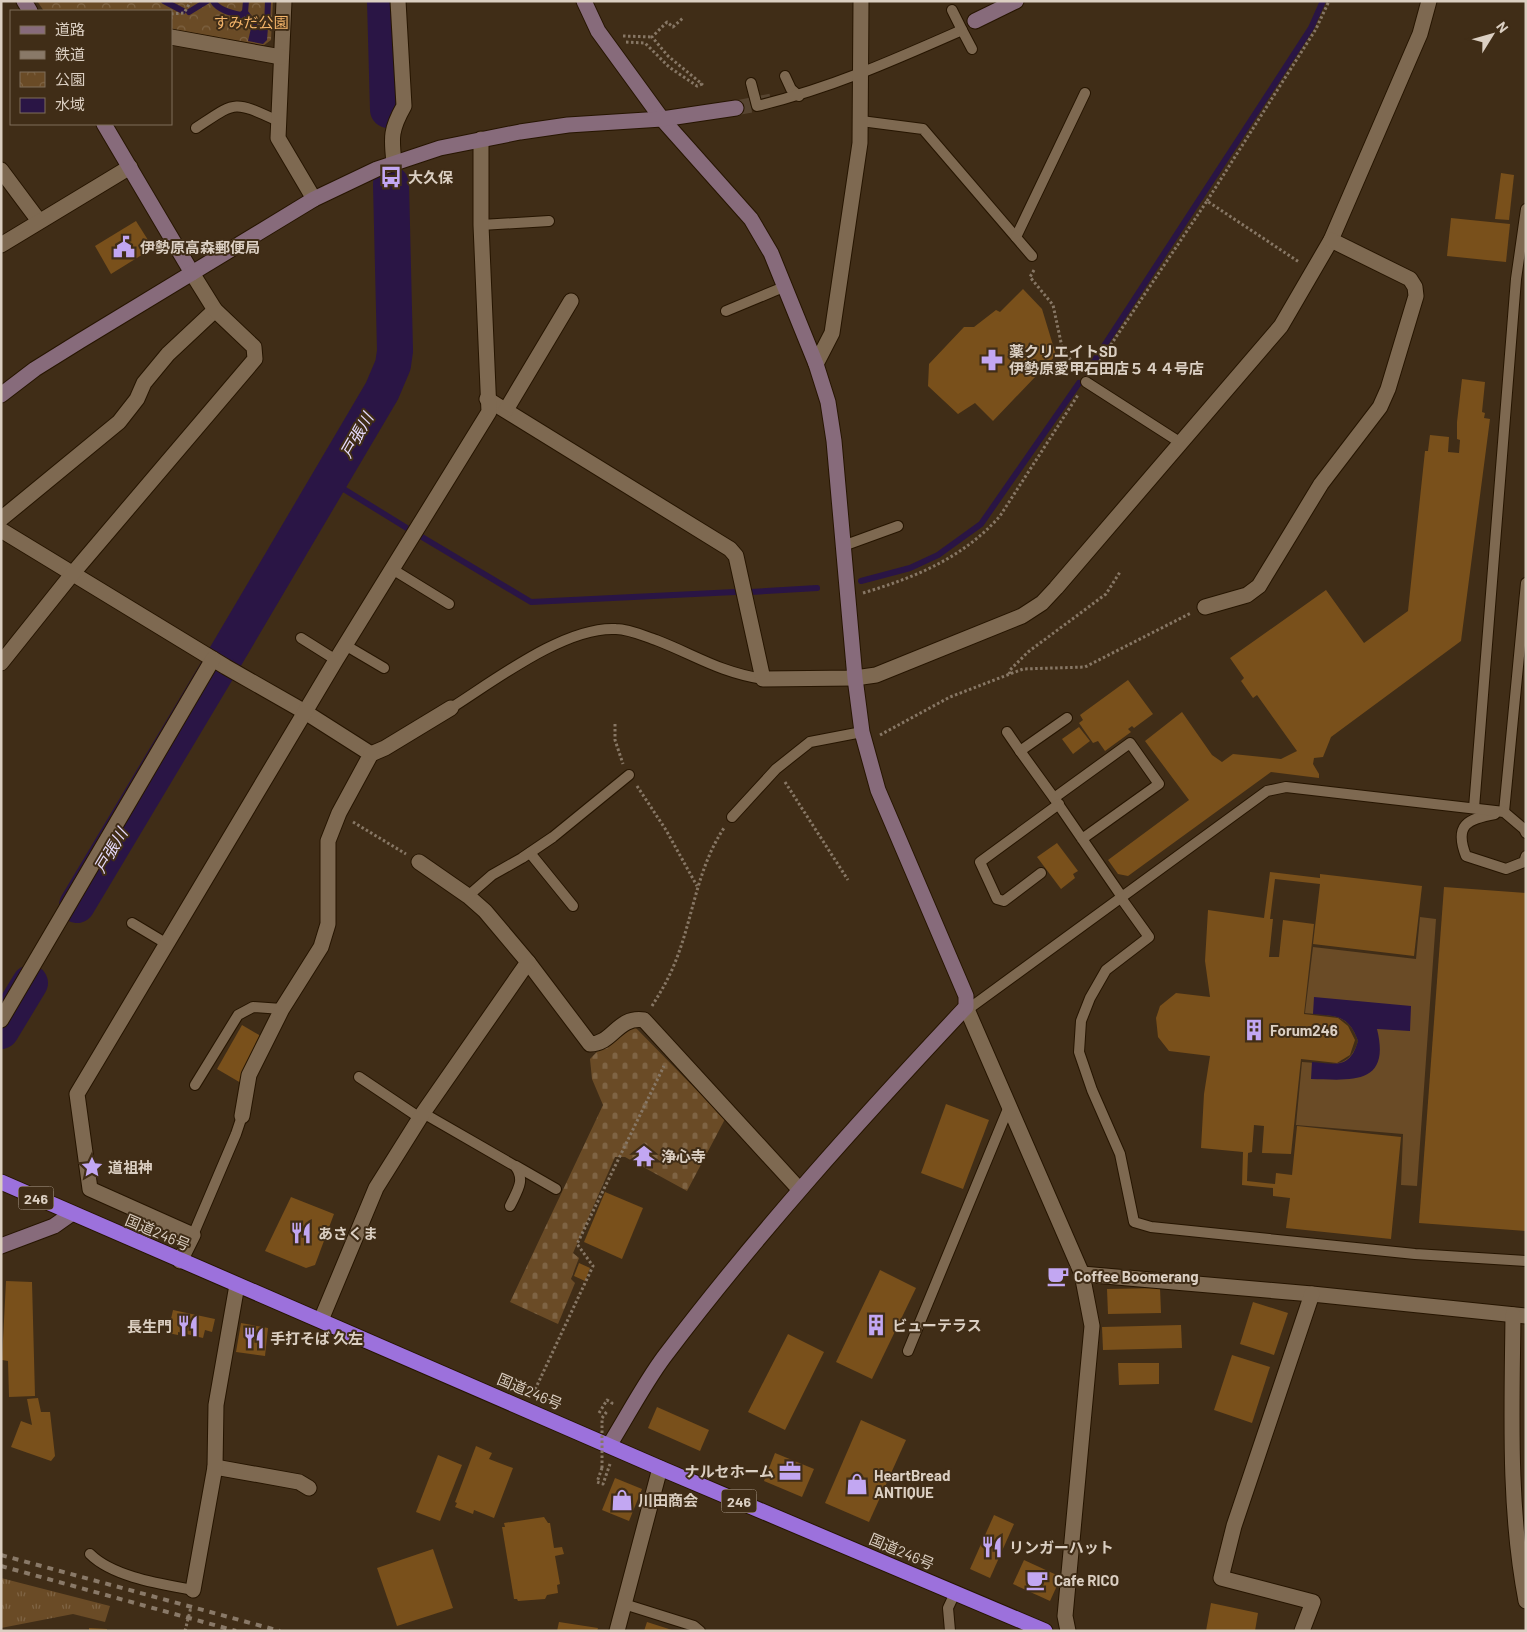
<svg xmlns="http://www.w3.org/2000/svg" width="1527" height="1632" font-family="Barlow,'Noto Sans JP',sans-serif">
	<defs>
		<pattern id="grass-tufts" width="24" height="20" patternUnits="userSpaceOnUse" patternTransform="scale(1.25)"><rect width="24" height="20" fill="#6a4b26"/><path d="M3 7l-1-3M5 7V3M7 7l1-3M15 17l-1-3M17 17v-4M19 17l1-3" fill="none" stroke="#7f6444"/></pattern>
		<pattern id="cemetery-stones" width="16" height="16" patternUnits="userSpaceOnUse" patternTransform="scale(1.25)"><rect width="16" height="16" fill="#6a4b26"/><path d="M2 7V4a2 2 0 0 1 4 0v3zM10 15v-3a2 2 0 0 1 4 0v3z" fill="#7f6444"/></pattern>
		<pattern id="park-crowns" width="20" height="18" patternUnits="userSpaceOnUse" patternTransform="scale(1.25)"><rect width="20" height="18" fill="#6a4b26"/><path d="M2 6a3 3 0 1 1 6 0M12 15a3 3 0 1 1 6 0" fill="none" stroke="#7f6444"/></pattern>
	</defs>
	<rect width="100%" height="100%" fill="#402d17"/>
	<polygon fill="url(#grass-tufts)" points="1,1578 110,1606 105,1622 73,1614 1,1628"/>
	<polygon fill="url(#cemetery-stones)" points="634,1026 725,1119 687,1191 625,1157 615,1157 573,1253 579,1258 571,1279 575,1283 558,1324 510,1302 603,1105 592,1079 590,1059 620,1028"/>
	<polygon fill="url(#park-crowns)" points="37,1 273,1 271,40 263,46 171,29 171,11 44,11"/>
	<path fill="#6a4b26" d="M1420,917L1436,919L1417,1186L1401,1185L1403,1134L1296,1125L1302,1062C1327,1063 1349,1072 1358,1041C1348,1012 1331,1016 1305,1013L1313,947L1416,959Z"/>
	<g fill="#2a1545">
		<polygon points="252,24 268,27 267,40 263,44 248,41"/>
		<path d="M1314,997L1411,1006L1410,1031L1377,1029C1391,1086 1351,1080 1311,1079L1312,1062C1336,1064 1350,1069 1358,1041C1349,1015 1336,1016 1313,1014Z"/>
	</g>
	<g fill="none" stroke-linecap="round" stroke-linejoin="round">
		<g stroke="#2a1545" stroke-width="6">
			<polyline points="164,1 183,11"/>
			<path d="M213,1C218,10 231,13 241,15L245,12"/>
			<polyline points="246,1 245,12 254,24"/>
			<polyline points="189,12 207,1"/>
			<polyline points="267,26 268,1"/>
			<polyline points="1087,372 1311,28 1323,1"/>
			<polyline points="329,480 410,530"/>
			<polyline points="422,537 531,602 735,592"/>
			<polyline points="861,581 910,568 938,555 981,524 1079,383"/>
			<polyline points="750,592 817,588"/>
		</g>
		<g stroke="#2a1545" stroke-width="36">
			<polyline points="385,1 388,110"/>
			<polyline points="224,659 382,391 393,365 395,351 391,184"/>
			<polyline points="77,905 218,669"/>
			<polyline points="1,1031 30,983"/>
		</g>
	</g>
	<g fill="#79501b">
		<polygon points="1501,173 1514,175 1509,220 1495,219"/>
		<polygon points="1451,218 1510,224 1506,262 1447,256"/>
		<polygon points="136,221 153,248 111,274 95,246"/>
		<polygon points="1023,289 1042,309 1056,355 993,421 975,403 958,414 928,386 929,364 964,327 974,327 996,310 1000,312"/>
		<polygon points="1462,379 1485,382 1482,412 1485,413 1484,418 1490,419 1461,641 1331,737 1323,757 1314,758 1313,764 1319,774 1319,778 1271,772 1128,876 1118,874 1108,860 1189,800 1145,741 1182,712 1212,755 1222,762 1233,754 1281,759 1297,751 1257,695 1253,698 1241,681 1244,678 1230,658 1326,590 1364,643 1408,611 1425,451 1428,451 1430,435 1449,437 1448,452 1459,453 1460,440 1457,439 1457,422"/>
		<polygon points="1128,680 1153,714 1134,728 1132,726 1128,729 1131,732 1105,751 1098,741 1093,743 1079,723 1083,720 1080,715"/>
		<polygon points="1079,727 1090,741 1073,754 1062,739"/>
		<polygon points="1057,843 1078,871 1073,874 1075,878 1061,889 1037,857"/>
		<polygon points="1270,872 1320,878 1320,874 1422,886 1414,956 1313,944 1320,884 1275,879 1270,919 1273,919 1269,957 1279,957 1283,920 1314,924 1304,1014 1338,1018 1348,1026 1355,1040 1350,1055 1337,1063 1301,1059 1291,1154 1262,1153 1264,1126 1254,1125 1252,1152 1248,1153 1247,1181 1275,1184 1276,1173 1292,1175 1297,1126 1401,1137 1391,1239 1286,1228 1290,1198 1273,1196 1273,1188 1242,1185 1243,1152 1201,1148 1204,1094 1210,1056 1169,1051 1158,1037 1156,1018 1160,1006 1176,993 1210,997 1205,961 1208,910 1264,918"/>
		<polygon points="1444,887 1526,893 1526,1231 1419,1223"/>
		<polygon points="242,1025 266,1039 241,1083 217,1069"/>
		<polygon points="946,1104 989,1120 963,1189 921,1173"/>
		<polygon points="605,1192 643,1208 622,1259 584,1242"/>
		<polygon points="291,1197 334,1214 315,1265 306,1268 265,1251"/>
		<polygon points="579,1263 590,1268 585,1281 574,1276"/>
		<polygon points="880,1270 916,1288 872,1379 836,1362"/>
		<polygon points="6,1281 32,1282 35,1396 9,1397 8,1361 2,1360"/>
		<polygon points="1160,1288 1161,1313 1108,1314 1107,1289"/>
		<polygon points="1253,1302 1288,1313 1274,1355 1240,1344"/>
		<polygon points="173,1310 215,1319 212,1332 205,1330 203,1338 178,1332 178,1335 168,1333"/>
		<polygon points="241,1323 268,1328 265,1356 236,1352"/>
		<polygon points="1181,1325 1182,1348 1103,1350 1102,1327"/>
		<polygon points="788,1334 824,1352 785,1430 748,1412"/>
		<polygon points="1232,1355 1270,1367 1252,1423 1214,1410"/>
		<polygon points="1118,1363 1159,1363 1159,1384 1119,1385"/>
		<polygon points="38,1398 41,1412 50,1412 55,1456 51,1461 11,1447 21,1421 32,1425 27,1399"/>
		<polygon points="657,1407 709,1430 700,1451 648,1428"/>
		<polygon points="861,1420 906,1440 869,1522 825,1503"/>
		<polygon points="476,1446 492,1453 489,1459 513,1468 494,1518 474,1510 473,1514 455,1507 457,1503 455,1502"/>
		<polygon points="775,1453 814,1469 802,1497 764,1481"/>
		<polygon points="438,1455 462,1465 440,1521 416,1512"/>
		<polygon points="615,1478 642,1489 629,1521 602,1510"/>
		<polygon points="994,1515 1014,1524 990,1578 970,1569"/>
		<polygon points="544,1517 548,1523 550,1523 554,1548 562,1547 564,1554 555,1556 560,1584 557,1585 558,1593 547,1595 545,1599 518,1601 517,1599 514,1599 502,1527 505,1527 504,1523"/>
		<polygon points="433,1549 453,1608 397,1626 377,1568"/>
		<polygon points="1024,1560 1061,1577 1050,1601 1013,1584"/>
		<polygon points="1211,1603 1258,1613 1255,1631 1206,1631"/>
		<polygon points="559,1622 598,1628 597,1631 557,1631"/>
		<polygon points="647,1622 672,1630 672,1631 644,1631"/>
		<polygon points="89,1628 107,1629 107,1631 89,1631"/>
	</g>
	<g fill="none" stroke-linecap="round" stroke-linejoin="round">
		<polyline stroke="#574531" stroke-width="15" stroke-dasharray="15 8" stroke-linecap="butt" points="736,108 771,101"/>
		<g stroke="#261501" stroke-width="12">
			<g id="lane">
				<polyline points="962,30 972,49"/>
				<polyline points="785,76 791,89 799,96"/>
				<path d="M751,83L757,106C829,89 894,60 962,30L952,10"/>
				<polyline points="861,121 923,129 1032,256"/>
				<path d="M196,128C237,101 232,100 278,121"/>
				<polyline points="481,225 549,221"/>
				<polyline points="1016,237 1085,93"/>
				<polyline points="726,311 786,286"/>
				<polyline points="1086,382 1181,443"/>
				<polyline points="843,546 898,526"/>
				<polyline points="392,569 449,604"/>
				<polyline points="301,638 336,660"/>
				<polyline points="345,645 384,668"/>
				<path d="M451,708C494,681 565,626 616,629C629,629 644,636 656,640C695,655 719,672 763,679"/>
				<polyline points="1007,732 1020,751"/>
				<polyline points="1054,798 1020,751 1067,718"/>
				<polyline points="1474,808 1516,279 1526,209"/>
				<polyline points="1504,812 1526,583"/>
				<path d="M1495,814C1467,819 1454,825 1466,856L1506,869L1524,862L1526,856"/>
				<polyline points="732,817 776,769 810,742 862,732"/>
				<polyline points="1082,839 1159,784 1130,743 1054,798 1122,897"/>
				<polyline points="530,853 573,906"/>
				<polyline points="1041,873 1004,901 997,899 980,862 1059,804"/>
				<polyline points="468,896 492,875 522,858 553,837 629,775"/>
				<polyline points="1121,898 1149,937 1106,970 1090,998 1081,1021 1079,1052 1092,1090 1120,1154 1134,1222 1151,1227 1415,1254 1526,1261"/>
				<polyline points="132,923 167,944"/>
				<polyline points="967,1010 1267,791 1286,787 1504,812 1524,829 1526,833"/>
				<polyline points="359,1077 420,1118"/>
				<polyline points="195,1085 238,1015 253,1007 282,1009"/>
				<path d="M423,1113L515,1166C526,1180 517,1191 510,1206"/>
				<polyline points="516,1166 556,1189"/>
				<polyline points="193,1235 236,1134 242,1116"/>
				<polyline points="908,1351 1010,1104"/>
				<path d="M90,1554C113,1577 161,1584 193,1590"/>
				<polyline points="624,1604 694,1626 700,1631"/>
				<polyline points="950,1631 948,1608 955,1593"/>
			</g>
		</g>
		<g stroke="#261501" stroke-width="17">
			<g id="street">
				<polyline points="284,1 278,138 314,199"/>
				<polyline points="171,37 281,57"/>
				<path d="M394,162C391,137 391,129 404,106L398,1"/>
				<polyline points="1,170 39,221"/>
				<polyline points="1,245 130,167"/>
				<polyline points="816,364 832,333 860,143 861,1"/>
				<polyline points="487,399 730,549 736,556 763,679 855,678 876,675 1022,616 1042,603 1056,588 1281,326 1331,240 1420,34 1429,1"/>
				<polyline points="506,410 571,301"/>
				<polyline points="1,519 119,422 137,399 144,383 168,354 215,310"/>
				<polyline points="1,530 226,667 305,712 371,754 339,813 328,841 328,924 321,947 282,1009 249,1075 242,1116"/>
				<polyline points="1205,607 1247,595 1259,586 1321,484 1380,407 1388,389 1416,296 1415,287 1410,279 1331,240"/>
				<polyline points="1,663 73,573 255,359 254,347 215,310 192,273"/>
				<polyline points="371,754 385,748 451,708"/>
				<path d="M528,962L590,1044C613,1044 617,1016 644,1020L799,1189"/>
				<polyline points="966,1007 1082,1274 1092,1326 1065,1616 1068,1631"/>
				<polyline points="1,1020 213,659"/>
				<polyline points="180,1261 193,1235 90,1189 77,1094 336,660 489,412 481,225 481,139"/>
				<polyline points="1082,1274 1312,1294 1526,1316"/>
				<path d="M1513,1315C1512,1411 1508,1507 1526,1601"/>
				<polyline points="321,1320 376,1188 423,1113 528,962 485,911 468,896 419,862"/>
				<polyline points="215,1467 299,1482 309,1488"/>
				<polyline points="193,1590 215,1467 216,1405 237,1285"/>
				<polyline points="617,1631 660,1468"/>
				<polyline points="1302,1631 1313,1602 1221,1578 1234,1526 1312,1294"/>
			</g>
		</g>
		<g stroke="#261501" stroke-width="17">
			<g id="secondary">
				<polyline points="24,1 30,11"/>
				<path d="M584,1L598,31L662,119L751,219L771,253L816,364L828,402L834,441L855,678L862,732L878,790L966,996V1007C860,1120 757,1234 664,1357C644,1384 628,1415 610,1444"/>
				<polyline points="975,21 1016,1"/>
				<polyline points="104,124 192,273"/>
				<polyline points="1,395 35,369 80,341 314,199 377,169 440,148 520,132 568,125 662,119 736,108"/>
				<polyline points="1,1246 54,1226 71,1214"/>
			</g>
		</g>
		<g stroke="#261501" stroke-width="17">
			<polyline id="highway" points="1,1182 660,1468 1045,1631"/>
		</g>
		<g stroke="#877765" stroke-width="3" stroke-dasharray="2.5 2.5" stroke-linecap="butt">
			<polyline points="171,14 184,13 191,1"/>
			<polyline points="623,36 652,37"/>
			<polyline points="626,42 645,43 669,67 697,86 702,84 668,56 652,37 667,22 673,27 684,17"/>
			<polyline points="1207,201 1316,29 1329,1"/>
			<polyline points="1034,270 1030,277 1053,305 1062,347 1078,371"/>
			<polyline points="1094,370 1207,201 1299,262"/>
			<path d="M863,593C916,577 963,558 1000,516L1078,395"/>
			<polyline points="1010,674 1009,671 1028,652 1106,594 1120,572"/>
			<polyline points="615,724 615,740 623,764"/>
			<polyline points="880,735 950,697 1023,669 1085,667 1191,613"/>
			<polyline points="785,782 848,880"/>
			<polyline points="637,786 666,830 697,886"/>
			<polyline points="353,822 406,854"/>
			<path d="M652,1006C660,993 668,980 674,965C693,920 696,870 724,828"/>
			<polyline points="533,1394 593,1266 577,1244 664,1066"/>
			<polyline points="599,1413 607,1400 612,1403 611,1405"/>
			<polyline points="602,1418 608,1410"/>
			<polyline points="602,1468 597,1482 603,1484 610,1464"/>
			<polyline points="185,1631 191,1607"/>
		</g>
		<use href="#lane" stroke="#7e6951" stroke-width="10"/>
		<use href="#street" stroke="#7e6951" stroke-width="15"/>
		<use href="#secondary" stroke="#876b7b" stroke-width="15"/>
		<use href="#highway" stroke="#9c71dc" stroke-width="15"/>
		<g stroke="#897968" stroke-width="4" stroke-dasharray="6 6" stroke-linecap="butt">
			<polyline points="1,1555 280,1631"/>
			<polyline points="1,1566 236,1631"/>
		</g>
		<polyline stroke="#877765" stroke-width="3" stroke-dasharray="2.5 2.5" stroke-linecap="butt" points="602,1468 602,1418"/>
	</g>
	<defs>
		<g id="bus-bare" transform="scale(1.725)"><path d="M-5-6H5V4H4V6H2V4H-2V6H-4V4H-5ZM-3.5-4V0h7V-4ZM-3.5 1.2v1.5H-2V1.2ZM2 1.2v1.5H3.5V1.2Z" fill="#c2a7f2" stroke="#402d17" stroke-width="2.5" paint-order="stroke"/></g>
		<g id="civic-bare" transform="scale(1.725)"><path d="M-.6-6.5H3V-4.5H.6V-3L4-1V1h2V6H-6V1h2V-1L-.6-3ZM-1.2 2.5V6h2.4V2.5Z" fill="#c2a7f2" stroke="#402d17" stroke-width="2.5" paint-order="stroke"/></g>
		<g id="pharmacy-bare" transform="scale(1.725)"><path d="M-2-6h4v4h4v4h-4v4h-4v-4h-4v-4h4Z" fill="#c2a7f2" stroke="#402d17" stroke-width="2.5" paint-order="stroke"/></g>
		<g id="building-bare" transform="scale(1.725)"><path d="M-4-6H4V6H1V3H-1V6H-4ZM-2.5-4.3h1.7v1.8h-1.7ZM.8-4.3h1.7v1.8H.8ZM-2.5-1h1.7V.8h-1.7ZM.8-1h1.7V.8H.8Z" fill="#c2a7f2" stroke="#402d17" stroke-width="2.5" paint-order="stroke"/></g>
		<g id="temple-bare" transform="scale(1.725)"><path d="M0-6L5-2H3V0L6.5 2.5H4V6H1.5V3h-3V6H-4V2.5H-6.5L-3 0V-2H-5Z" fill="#c2a7f2" stroke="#402d17" stroke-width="2.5" paint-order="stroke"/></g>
		<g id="sight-bare" transform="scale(1.725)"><path d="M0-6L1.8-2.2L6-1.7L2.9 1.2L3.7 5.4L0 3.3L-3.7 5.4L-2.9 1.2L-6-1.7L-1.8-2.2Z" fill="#c2a7f2" stroke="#402d17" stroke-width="2.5" paint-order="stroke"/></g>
		<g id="restaurant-bare" transform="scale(1.725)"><path d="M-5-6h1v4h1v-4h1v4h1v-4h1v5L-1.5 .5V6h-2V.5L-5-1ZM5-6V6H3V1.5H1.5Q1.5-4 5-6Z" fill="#c2a7f2" stroke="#402d17" stroke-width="2.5" paint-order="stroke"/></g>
		<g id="cafe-bare" transform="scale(1.725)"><path d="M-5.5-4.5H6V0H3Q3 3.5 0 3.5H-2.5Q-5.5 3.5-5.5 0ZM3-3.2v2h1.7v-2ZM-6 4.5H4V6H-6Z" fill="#c2a7f2" stroke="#402d17" stroke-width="2.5" paint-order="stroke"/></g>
		<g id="office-bare" transform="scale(1.725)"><path d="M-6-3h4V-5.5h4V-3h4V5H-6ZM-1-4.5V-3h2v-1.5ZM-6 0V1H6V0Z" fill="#c2a7f2" stroke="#402d17" stroke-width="2.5" paint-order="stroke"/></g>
		<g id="shop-bare" transform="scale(1.725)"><path d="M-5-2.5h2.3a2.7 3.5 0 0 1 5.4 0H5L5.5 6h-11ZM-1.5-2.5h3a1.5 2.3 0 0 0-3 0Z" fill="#c2a7f2" stroke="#402d17" stroke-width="2.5" paint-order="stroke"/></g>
	</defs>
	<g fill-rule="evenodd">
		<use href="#bus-bare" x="391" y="177"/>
		<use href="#civic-bare" x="124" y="247"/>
		<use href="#pharmacy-bare" x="992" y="360"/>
		<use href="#building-bare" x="1254" y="1030"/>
		<use href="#temple-bare" x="644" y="1156"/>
		<use href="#sight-bare" x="92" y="1167"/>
		<use href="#restaurant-bare" x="301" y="1233"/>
		<use href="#cafe-bare" x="1058" y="1276"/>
		<use href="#building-bare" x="876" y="1325"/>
		<use href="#restaurant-bare" x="188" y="1326"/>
		<use href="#restaurant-bare" x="254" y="1338"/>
		<use href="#office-bare" x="790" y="1471"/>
		<use href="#shop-bare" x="857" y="1484"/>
		<use href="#shop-bare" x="622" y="1500"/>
		<use href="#restaurant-bare" x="992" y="1547"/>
		<use href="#cafe-bare" x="1037" y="1580"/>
	</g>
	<g text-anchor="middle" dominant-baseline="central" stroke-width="4" stroke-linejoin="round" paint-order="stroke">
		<g fill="#402d17" stroke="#ac9e8f" stroke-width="1">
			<rect x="18.5" y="1186.5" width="35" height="23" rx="4"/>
			<rect x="721.5" y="1489.5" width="35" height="23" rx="4"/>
		</g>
		<g font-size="14" font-weight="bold" fill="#dbcfc2">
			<text x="36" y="1198">246</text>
			<text x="739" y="1501">246</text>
		</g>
		<g font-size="15" fill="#f3b46a" stroke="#402d17">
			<text x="251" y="22">すみだ公園</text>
		</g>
		<g font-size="15" font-weight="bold" fill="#dbcfc2" stroke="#402d17" text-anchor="start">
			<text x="408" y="177">大久保</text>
			<text x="140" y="247">伊勢原高森郵便局</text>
			<text x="1009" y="351">薬クリエイトSD<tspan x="1009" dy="17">伊勢原愛甲石田店５４４号店</tspan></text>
			<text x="1270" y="1030">Forum246</text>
			<text x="661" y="1156">浄心寺</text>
			<text x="108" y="1167">道祖神</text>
			<text x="318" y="1233">あさくま</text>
			<text x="1074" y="1276">Coffee Boomerang</text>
			<text x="892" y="1325">ビューテラス</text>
			<text x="172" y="1326" text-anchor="end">長生門</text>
			<text x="270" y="1338">手打そば 久左</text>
			<text x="774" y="1471" text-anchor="end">ナルセホーム</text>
			<text x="874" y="1475">HeartBread<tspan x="874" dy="17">ANTIQUE</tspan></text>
			<text x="638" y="1500">川田商会</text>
			<text x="1009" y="1547">リンガーハット</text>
			<text x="1054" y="1580">Cafe RICO</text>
		</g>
		<g font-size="15" fill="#dbcfc2" stroke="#402d17">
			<text transform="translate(158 1232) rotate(23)">国道246号</text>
			<text transform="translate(530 1391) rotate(23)">国道246号</text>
			<text transform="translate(902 1551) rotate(23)">国道246号</text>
		</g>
		<g font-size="16" font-style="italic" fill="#e7dcfe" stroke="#402d17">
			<text transform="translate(356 435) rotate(-60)">戸張川</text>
			<text transform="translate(110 850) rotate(-59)">戸張川</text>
		</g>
	</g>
	<rect width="1527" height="1632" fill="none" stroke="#dbcfc2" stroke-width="5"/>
	<rect x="10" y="10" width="162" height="115" fill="#402d17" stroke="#7e6e5b"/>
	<rect x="20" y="26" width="25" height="8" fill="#876b7b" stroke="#7e6e5b"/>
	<text x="55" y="35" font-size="15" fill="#dbcfc2">道路</text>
	<rect x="20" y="51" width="25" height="8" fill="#897968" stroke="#7e6e5b"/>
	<text x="55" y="60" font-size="15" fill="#dbcfc2">鉄道</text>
	<rect x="20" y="72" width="25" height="15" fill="url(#park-crowns)" stroke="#7e6e5b"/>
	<text x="55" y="85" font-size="15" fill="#dbcfc2">公園</text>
	<rect x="20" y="98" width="25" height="15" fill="#2a1545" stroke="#7e6e5b"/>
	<text x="55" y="110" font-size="15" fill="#dbcfc2">水域</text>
	<g transform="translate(1492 35) rotate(53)" stroke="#402d17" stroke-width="4" paint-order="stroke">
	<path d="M0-4L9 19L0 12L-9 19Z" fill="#dbcfc2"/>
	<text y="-8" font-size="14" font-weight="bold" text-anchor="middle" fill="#dbcfc2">N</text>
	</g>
</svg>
